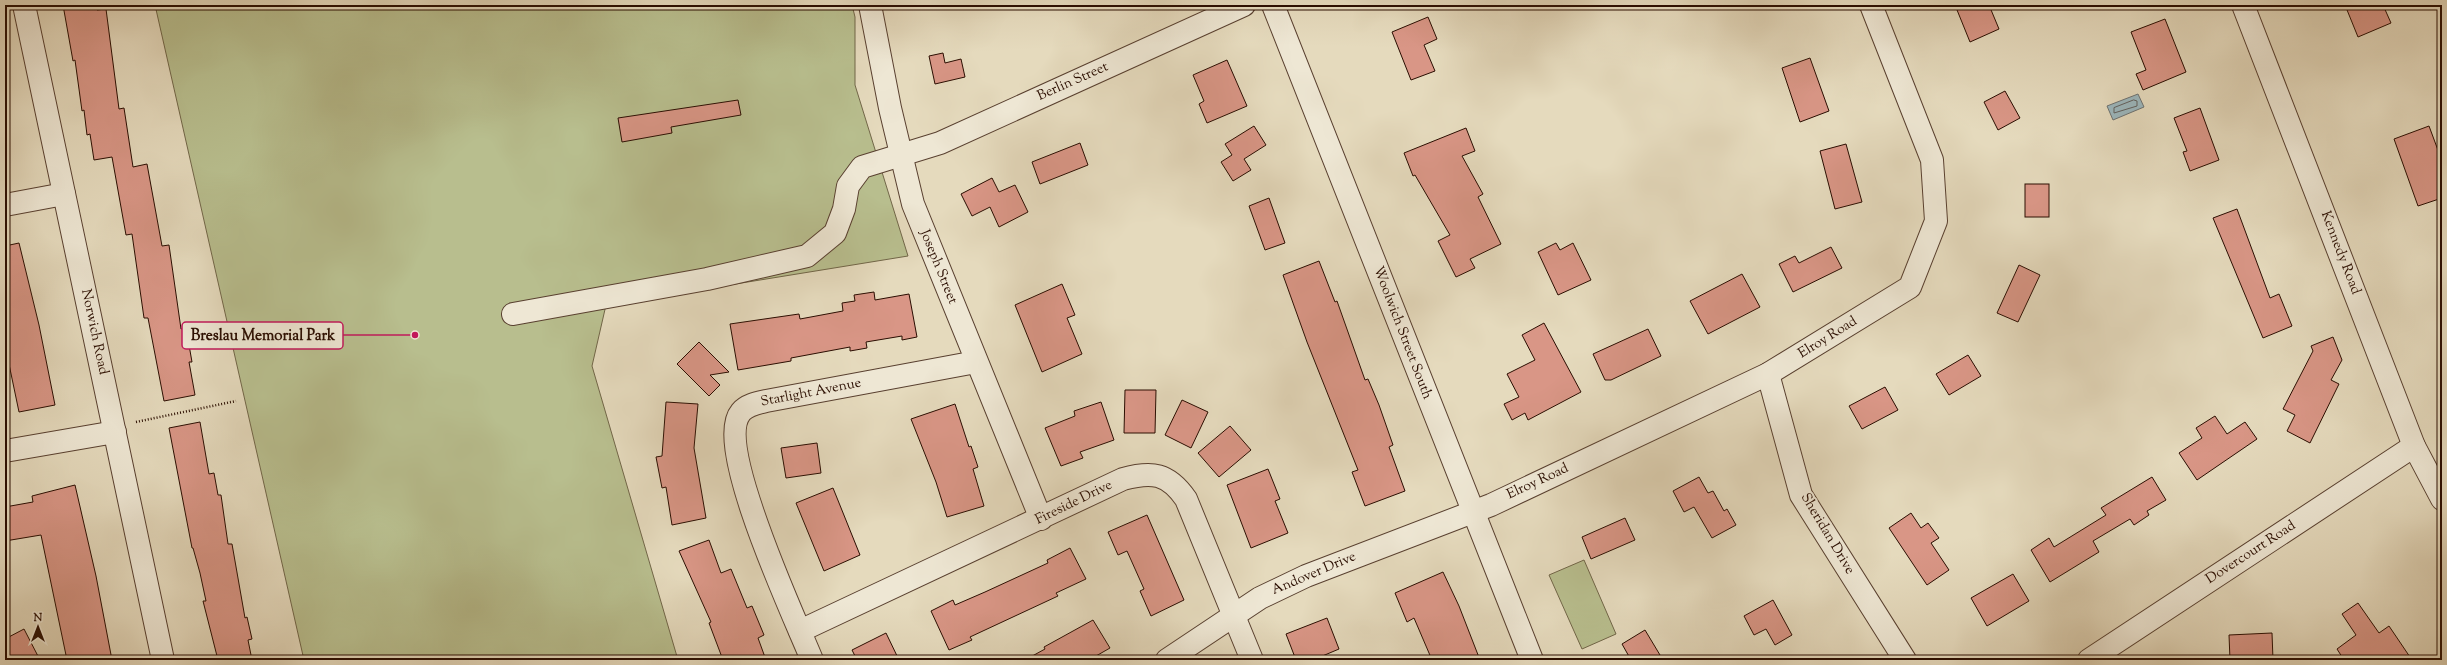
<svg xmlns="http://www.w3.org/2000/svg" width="2447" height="665" font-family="'Sorts Mill Goudy',serif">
	<rect width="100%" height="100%" fill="#e5dabd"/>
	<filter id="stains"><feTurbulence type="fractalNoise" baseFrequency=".005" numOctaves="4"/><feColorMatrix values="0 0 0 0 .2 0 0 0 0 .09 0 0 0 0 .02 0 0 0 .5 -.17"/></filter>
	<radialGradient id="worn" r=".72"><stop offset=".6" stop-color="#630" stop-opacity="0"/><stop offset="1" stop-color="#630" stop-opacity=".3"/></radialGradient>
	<g fill="#b8be8e" stroke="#716648">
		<polygon points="155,5 852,5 855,17 855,85 908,256 606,305 592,366 678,660 304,660"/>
		<polygon points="1584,560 1616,634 1582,649 1549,575"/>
	</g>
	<polygon fill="#9cb7bd" stroke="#6e7372" points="2138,94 2144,107 2113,120 2107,106"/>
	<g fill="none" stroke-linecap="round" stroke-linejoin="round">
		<polygon stroke="#63625f" stroke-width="1" points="2134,100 2137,101 2137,106 2114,113 2114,108"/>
	</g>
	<g fill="#d99686" stroke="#2a0d01">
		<polygon points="63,5 96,5 97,10 106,9 119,109 124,108 133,167 147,164 162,246 169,245 181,329 186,328 192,362 189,362 195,395 164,401 148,318 144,318 132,234 126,235 112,157 94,160 90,134 87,135 84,110 82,111 75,60 73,61"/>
		<polygon points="1955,5 1989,5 1999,29 1970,42"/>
		<polygon points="2345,5 2383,5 2391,23 2358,37"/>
		<polygon points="1428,17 1437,39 1424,45 1435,71 1411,80 1392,32"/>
		<polygon points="2165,19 2186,72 2143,90 2136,74 2146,70 2131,32"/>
		<polygon points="943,53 945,63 961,59 965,77 935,84 929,56"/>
		<polygon points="1810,58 1829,111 1800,122 1782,68"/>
		<polygon points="1227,60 1247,106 1207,123 1199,104 1204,101 1193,75"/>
		<polygon points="2005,91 2020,118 1998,130 1984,102"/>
		<polygon points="738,100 741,115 671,127 672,133 622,142 618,118"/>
		<polygon points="2200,108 2219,160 2190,171 2183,152 2187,151 2174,118"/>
		<polygon points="1254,126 1266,145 1244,159 1251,170 1233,181 1221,162 1232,155 1225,144"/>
		<polygon points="2429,126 2442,161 2442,198 2418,206 2394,139"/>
		<polygon points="1466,128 1475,151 1462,156 1483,194 1478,197 1501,244 1470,259 1475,268 1456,277 1438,241 1450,235 1415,175 1413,176 1404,153"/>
		<polygon points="1080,143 1088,165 1040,184 1032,162"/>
		<polygon points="1846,144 1862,202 1835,209 1820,151"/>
		<polygon points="992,178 999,192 1015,185 1028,212 999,227 990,207 972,216 961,194"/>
		<rect x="2025" y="184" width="24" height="33"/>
		<polygon points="1269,198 1285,243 1265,250 1249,206"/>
		<polygon points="2237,209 2270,298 2279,294 2292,326 2263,338 2213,218"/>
		<polygon points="19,243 39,325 55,405 19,412 5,345 5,246"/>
		<polygon points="1556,243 1560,250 1573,243 1591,280 1558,295 1538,252"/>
		<polygon points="1831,247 1842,268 1793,292 1779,264 1795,256 1799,263"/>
		<polygon points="1319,261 1335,302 1337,301 1365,380 1368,379 1379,405 1393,445 1389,447 1405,491 1365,506 1352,472 1358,470 1307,342 1283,275"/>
		<polygon points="2019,265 2040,275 2018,322 1997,313"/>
		<polygon points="1742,274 1760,307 1708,334 1690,301"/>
		<polygon points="1062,284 1075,315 1067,318 1082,354 1042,372 1015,305"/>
		<polygon points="874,292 875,300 909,294 917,337 902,340 902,336 866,342 867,348 850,351 850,347 791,358 791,361 738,370 730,324 799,314 800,319 843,311 842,303 855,301 854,295"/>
		<polygon points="1544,323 1581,392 1528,420 1525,413 1512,420 1504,404 1519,397 1507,374 1535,360 1522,335"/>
		<polygon points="1648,329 1661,356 1611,380 1605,380 1593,354"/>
		<polygon points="2333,337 2342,360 2331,380 2339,384 2310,443 2287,431 2295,415 2283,409 2313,351 2311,346"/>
		<polygon points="699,342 729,372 710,375 720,385 709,396 677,364"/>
		<polygon points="1968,355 1981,376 1949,395 1936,374"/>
		<polygon points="1885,387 1898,410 1862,429 1849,406"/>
		<polygon points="1125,390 1156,390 1155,433 1124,433"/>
		<polygon points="1182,400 1208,412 1191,448 1165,435"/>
		<polygon points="666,402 698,404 694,448 706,518 672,525 666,487 662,488 656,457 662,456"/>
		<polygon points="1101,402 1114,440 1080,452 1083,458 1061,466 1045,428 1075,416 1074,411"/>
		<polygon points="955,404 969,447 971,446 978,467 973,469 984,506 947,517 936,482 911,419"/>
		<polygon points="2215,416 2227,434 2245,422 2257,439 2197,480 2179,453 2202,438 2196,428"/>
		<polygon points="200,422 209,474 214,473 218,495 221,495 228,544 232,544 245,618 247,617 252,639 248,640 252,660 218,660 203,601 206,601 200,573 193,548 192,548 169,428"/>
		<polygon points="1230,426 1251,450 1219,477 1198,453"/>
		<polygon points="817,443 821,473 786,478 781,448"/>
		<polygon points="1268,469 1280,499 1275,501 1288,533 1251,548 1227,485"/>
		<polygon points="1699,477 1708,493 1713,491 1724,511 1727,509 1736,525 1712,538 1694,507 1684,512 1673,491"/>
		<polygon points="2152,477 2166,500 2147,511 2149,515 2134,525 2130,519 2093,541 2099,552 2050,582 2031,550 2049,538 2054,547 2106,515 2101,508"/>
		<polygon points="75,485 96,576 112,660 67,660 41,535 5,541 5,507 33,502 32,496"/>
		<polygon points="833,488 860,555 824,571 796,503"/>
		<polygon points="1911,513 1921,528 1928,523 1939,538 1931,543 1949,570 1927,585 1889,528"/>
		<polygon points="1147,515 1184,600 1151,616 1140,591 1144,589 1127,551 1118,555 1108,532"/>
		<polygon points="1625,518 1635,540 1591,559 1582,537"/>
		<polygon points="709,540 721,573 731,569 747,608 752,606 764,635 758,638 766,660 723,660 709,623 711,622 679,551"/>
		<polygon points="1070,548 1086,579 1056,593 1058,596 970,637 972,640 949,650 931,611 953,600 955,605 985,592 1048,563 1047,560"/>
		<polygon points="1443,572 1459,606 1480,660 1432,660 1414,618 1407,622 1395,593"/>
		<polygon points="2013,574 2029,601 1987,626 1971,598"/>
		<polygon points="1773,600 1792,635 1775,645 1766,629 1754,635 1744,616"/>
		<polygon points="2358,603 2379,633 2389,626 2412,660 2344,660 2337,649 2356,635 2342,614"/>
		<polygon points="1327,618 1339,649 1313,660 1296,660 1286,634"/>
		<polygon points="1093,620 1110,648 1089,660 1025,660 1045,649 1044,647"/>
		<polygon points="24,629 40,660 5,660 5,639"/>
		<polygon points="1645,630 1663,660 1631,660 1622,644"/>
		<polygon points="886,633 899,660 857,660 852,650"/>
		<polygon points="2272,633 2273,660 2230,660 2229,635"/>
	</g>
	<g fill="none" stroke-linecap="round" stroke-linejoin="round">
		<g stroke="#594030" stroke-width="24">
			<g id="minor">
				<polyline points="24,5 163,660"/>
				<polyline points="870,5 890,108 913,204 1041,519"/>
				<polyline points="1273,5 1532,660"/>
				<polyline points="2243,5 2414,446 2442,499"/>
				<polyline points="5,205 64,194"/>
				<polyline points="513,314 707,279 807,256 835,233 844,209 848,186 862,167 940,143 1244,5"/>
				<polyline points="1768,374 1801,495 1905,660"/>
				<polyline points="5,451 115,432"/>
				<path d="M800,631L1123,479C1152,471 1168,473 1186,499L1252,660"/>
				<path d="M812,660C796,620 713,445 741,412C747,405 757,403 766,401L976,362"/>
				<polyline points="1167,660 1260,598 1306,576 1491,505 1768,374 1910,287 1936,221 1932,160 1871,5"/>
				<polyline points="2089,660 2414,446"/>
			</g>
		</g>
		<polyline stroke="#2a0d01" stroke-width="2.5" stroke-dasharray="1 2" stroke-linecap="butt" points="136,422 236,401"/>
		<use href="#minor" stroke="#eee7d4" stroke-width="22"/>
	</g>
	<g text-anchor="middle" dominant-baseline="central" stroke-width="4" stroke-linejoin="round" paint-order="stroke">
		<g font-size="14" fill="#2a0d01" stroke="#eee7d4">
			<text transform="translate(1073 82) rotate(-24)">Berlin Street</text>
			<text transform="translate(2340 253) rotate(69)">Kennedy Road</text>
			<text transform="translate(938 267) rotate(68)">Joseph Street</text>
			<text transform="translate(94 332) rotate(78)">Norwich Road</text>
			<text transform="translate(1402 333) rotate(69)">Woolwich Street South</text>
			<text transform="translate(1828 338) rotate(-32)">Elroy Road</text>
			<text transform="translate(811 393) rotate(-11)">Starlight Avenue</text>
			<text transform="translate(1538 482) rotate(-25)">Elroy Road</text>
			<text transform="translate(1074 503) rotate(-26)">Fireside Drive</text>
			<text transform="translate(1827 534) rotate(59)">Sheridan Drive</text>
			<text transform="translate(2251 553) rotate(-33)">Dovercourt Road</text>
			<text transform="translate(1314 574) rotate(-23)">Andover Drive</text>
		</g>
	</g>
	<path fill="none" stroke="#c2185b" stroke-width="1.5" d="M415 335L343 335"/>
	<circle fill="#c2185b" stroke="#eee7d4" stroke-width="1.5" cx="415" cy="335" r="4"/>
	<rect fill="#eee7d4" stroke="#c2185b" stroke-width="1.5" x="182" y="322" width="161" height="27" rx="4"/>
	<g font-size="15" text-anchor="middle" font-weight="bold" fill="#2a0d01">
		<text x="263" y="340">Breslau Memorial Park</text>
	</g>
	<rect width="2447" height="665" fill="none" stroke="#e5dabd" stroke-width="20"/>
	<rect x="6" y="6" width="2435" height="653" fill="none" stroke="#2a0d01" stroke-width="2"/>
	<rect x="10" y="10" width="2427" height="645" fill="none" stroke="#2a0d01"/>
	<g transform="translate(38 627)" stroke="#eee7d4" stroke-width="3" paint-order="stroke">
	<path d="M0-3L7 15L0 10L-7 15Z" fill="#2a0d01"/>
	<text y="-6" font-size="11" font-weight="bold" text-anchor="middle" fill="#2a0d01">N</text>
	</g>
	<rect width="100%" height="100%" filter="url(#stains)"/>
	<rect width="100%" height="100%" fill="url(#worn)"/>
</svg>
